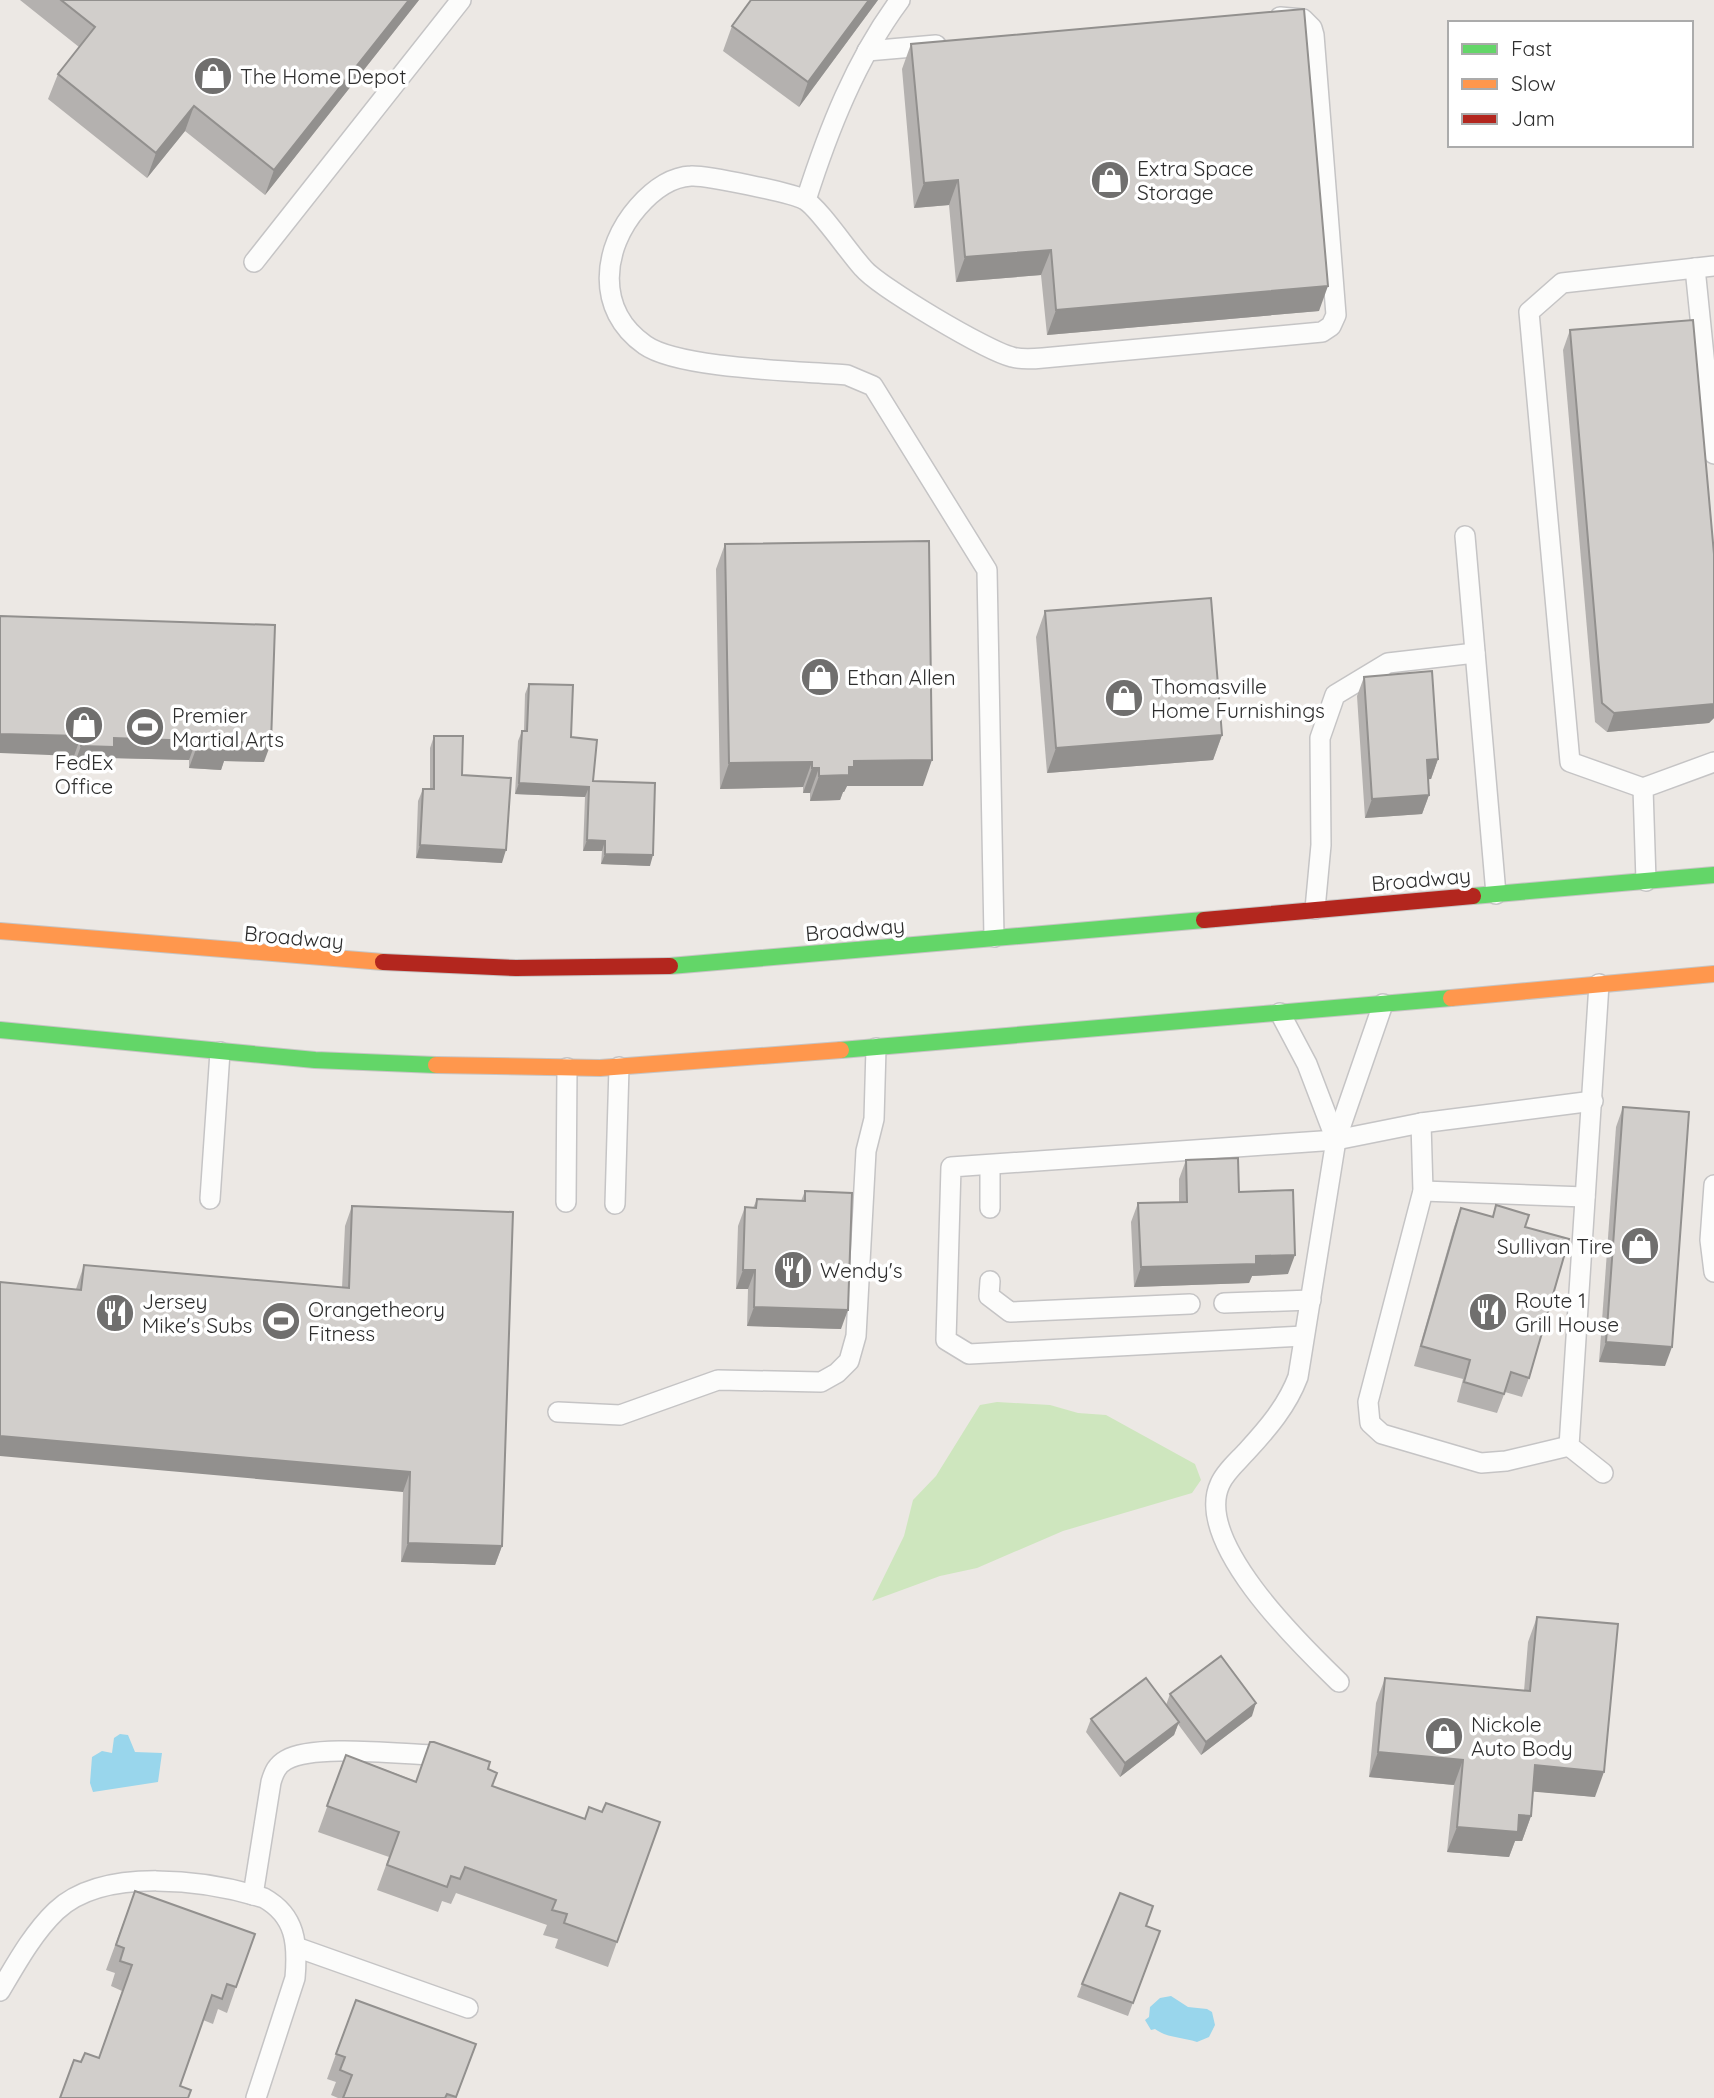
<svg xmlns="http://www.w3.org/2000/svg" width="1714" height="2098" font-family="Quicksand,sans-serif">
	<rect width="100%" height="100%" fill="#ece8e4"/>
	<polygon fill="#cee6be" points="997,1402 1050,1405 1078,1413 1106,1415 1195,1464 1201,1480 1192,1493 1063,1531 977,1568 940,1576 872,1601 904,1536 913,1500 936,1476 980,1405"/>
	<g fill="#99d6ec">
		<polygon points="120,1734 128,1735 135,1752 162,1753 158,1782 93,1792 90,1783 92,1757 102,1751 112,1753 114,1738"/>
		<path d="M1171,1996L1188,2007L1207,2009L1212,2012L1215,2025L1209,2037L1197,2042C1182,2037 1167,2038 1155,2029L1151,2030L1145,2020L1149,2017L1150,2007L1160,1998Z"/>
	</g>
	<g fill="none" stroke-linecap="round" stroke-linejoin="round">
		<g stroke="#c5c4c5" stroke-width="22">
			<g id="lane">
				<polyline points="867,51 936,45"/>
				<path d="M806,200C828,131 856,59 900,0"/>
				<polyline points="254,262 461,0"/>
				<polyline points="1695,268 1714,454"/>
				<polyline points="1465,536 1496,894"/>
				<polyline points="1643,788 1570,762 1529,312 1562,283 1714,266"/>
				<polyline points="1646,881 1643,788 1714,762"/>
				<polyline points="1315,909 1321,845 1320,738 1335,695 1388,663 1475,653"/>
				<path d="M994,937L987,570L873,386L847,375C801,371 679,369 645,345C595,310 602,248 638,207C652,191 669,177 691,176C705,175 793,193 805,200C818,207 850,254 863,268C879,287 987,351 1012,357C1022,360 1033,359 1043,358L1322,332L1331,326L1336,315L1314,35L1312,28L1303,19L1280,17"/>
				<polyline points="1599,984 1569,1446 1603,1473"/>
				<polyline points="1280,1013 1307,1064 1336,1140"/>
				<polyline points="1421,1123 1423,1191 1368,1402 1370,1423 1382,1434 1481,1463 1506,1461 1569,1446"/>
				<polyline points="1714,1185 1710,1240 1714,1272"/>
				<polyline points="1423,1191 1585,1197"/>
				<polyline points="210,1199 220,1052"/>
				<polyline points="566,1202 567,1068"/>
				<polyline points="615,1204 619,1067"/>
				<polyline points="990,1208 990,1166"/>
				<polyline points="990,1281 989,1296 1010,1312 1190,1304"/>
				<polyline points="1224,1303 1311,1300"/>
				<polyline points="1304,1336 969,1354 946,1340 951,1167 1336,1140 1421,1123 1593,1101"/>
				<polyline points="558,1412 620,1415 718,1380 821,1382 837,1373 849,1361 856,1336 866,1151 874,1119 876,1048"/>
				<path d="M1339,1682C1302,1646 1193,1542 1220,1484C1225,1472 1238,1461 1247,1451C1268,1428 1287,1406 1298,1377L1336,1140L1383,1004"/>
				<path d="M253,1895L271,1782C274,1772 277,1765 286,1760C314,1744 398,1754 432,1755"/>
				<polyline points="296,1947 468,2008"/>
				<path d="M0,1991C16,1964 33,1933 56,1911C104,1866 207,1880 264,1898C296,1916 298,1944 295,1978L256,2098"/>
			</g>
		</g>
		<g stroke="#c6c5c4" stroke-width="18">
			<g id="fast">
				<polyline points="1473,896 1714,875"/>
				<polyline points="670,966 1204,920"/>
				<polyline points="0,1030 315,1060 436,1065"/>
				<polyline points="841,1050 1451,998"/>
			</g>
		</g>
		<g stroke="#c6c5c4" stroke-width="18">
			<g id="slow">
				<polyline points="0,931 383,962"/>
				<polyline points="1451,998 1714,974"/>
				<polyline points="436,1065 600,1068 841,1050"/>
			</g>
		</g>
		<g stroke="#c6c5c4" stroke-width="18">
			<g id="jam">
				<polyline points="1204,920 1473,896"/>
				<polyline points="383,962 516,968 670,966"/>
			</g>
		</g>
		<use href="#lane" stroke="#fcfcfb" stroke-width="19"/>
		<use href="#fast" stroke="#63d668" stroke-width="16"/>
		<use href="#slow" stroke="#ff974d" stroke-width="16"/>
		<use href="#jam" stroke="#b3261e" stroke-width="16"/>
	</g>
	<g fill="#b4b1af">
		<polygon points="20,0 419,0 265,195 185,131 147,178 48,99 58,74 79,47"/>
		<polygon points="878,0 799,107 723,51 732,26"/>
		<polygon points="911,44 1319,311 1047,335 1041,275 956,282 949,205 914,208 902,69"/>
		<polygon points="1570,330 1714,554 1714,718 1709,723 1607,732 1595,722 1563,350"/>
		<polygon points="725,544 923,786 847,786 844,792 843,792 840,800 810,801 810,793 803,793 803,787 720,789 716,569"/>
		<polygon points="1045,611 1222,735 1213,760 1047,773 1036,637"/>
		<polygon points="0,616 264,762 224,761 221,770 189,768 189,760 110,758 107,766 74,765 74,756"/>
		<polygon points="1364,677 1438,759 1431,779 1428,779 1429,795 1422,814 1365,818 1357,696"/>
		<polygon points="529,684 571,737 593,781 650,866 601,864 602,851 583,851 585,797 515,794 518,741 522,731 524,731 525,694"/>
		<polygon points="434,736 462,775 502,863 416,858 418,801 423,789 430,789 430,748"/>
		<polygon points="1623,1107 1665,1366 1599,1362 1616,1127"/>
		<polygon points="1186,1160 1239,1192 1288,1274 1252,1276 1249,1283 1134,1287 1131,1222 1138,1203 1179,1202 1179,1179"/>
		<polygon points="805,1191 841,1329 747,1326 748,1289 736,1289 738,1226 745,1207 753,1208 757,1199 801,1201"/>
		<polygon points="1496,1205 1525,1227 1529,1378 1522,1397 1505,1392 1497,1413 1457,1402 1463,1379 1414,1366 1454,1227 1461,1208 1492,1217"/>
		<polygon points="352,1206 502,1546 495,1565 401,1562 403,1492 76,1289 84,1265 342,1288 345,1226"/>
		<polygon points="1537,1617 1595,1797 1533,1791 1531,1816 1522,1841 1515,1841 1509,1857 1447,1852 1454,1785 1369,1777 1376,1703 1385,1678 1524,1691 1528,1642"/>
		<polygon points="1170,1694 1252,1716 1201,1755 1178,1724 1174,1735 1120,1777 1086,1732 1091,1719 1166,1705"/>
		<polygon points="346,1755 416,1781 488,1769 492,1786 584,1819 602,1812 660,1822 608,1967 555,1948 558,1939 543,1935 547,1925 456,1893 451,1904 442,1901 438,1912 377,1890 389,1857 318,1832"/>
		<polygon points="135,1891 236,1987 227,2013 218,2009 213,2024 203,2020 180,2086 81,2062 99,2058 122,1991 111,1986 115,1973 106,1970"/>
		<polygon points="1146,1926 1160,1931 1128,2016 1077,1997 1082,1984"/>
		<polygon points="476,2044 456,2098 338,2098 331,2095 336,2082 327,2079 336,2054"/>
	</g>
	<g fill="#92908e">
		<polygon points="409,0 419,0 265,195 274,170"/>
		<polygon points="869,0 878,0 799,107 808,82"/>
		<polygon points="194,106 185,131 147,178 156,153"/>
		<polygon points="958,180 949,205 914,208 924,183"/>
		<polygon points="1051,250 1041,275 956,282 965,257"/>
		<polygon points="1328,286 1319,311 1047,335 1056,310"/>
		<polygon points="1714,704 1714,718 1709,723 1607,732 1614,713"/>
		<polygon points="0,734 81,736 74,756 0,753"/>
		<polygon points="1222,735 1213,760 1047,773 1056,748"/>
		<polygon points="114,738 196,741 189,760 110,758 107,766 74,765 81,746"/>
		<polygon points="228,742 271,743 264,762 224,761 221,770 189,768 196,749"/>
		<polygon points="1438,759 1431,779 1420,780 1427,760"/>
		<polygon points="932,760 923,786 847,786 844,792 843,792 840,800 810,801 819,776 849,767 854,761"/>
		<polygon points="812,762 803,787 720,789 729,763"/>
		<polygon points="812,768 819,768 810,793 803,793"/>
		<polygon points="519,783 589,787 585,797 515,794"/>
		<polygon points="1429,795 1422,814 1365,818 1372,799"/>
		<polygon points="587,840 605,841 602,851 583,851"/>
		<polygon points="420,845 506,850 502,863 416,858"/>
		<polygon points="605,854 653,855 650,866 601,864"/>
		<polygon points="1295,1255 1288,1274 1252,1276 1249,1283 1134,1287 1141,1267 1256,1256"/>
		<polygon points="743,1270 755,1270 748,1289 736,1289"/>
		<polygon points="754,1307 848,1310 841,1329 747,1326"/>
		<polygon points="1606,1342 1672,1347 1665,1366 1599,1362"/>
		<polygon points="0,1436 410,1472 403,1492 0,1456"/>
		<polygon points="408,1543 502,1546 495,1565 401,1562"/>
		<polygon points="1256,1703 1252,1716 1201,1755 1206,1742"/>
		<polygon points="1179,1722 1174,1735 1120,1777 1125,1763"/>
		<polygon points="1378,1752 1463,1760 1454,1785 1369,1777"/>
		<polygon points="1535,1765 1604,1772 1595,1797 1526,1791"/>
		<polygon points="1519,1815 1531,1816 1522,1841 1515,1841 1509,1857 1447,1852 1457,1827"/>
	</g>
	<g fill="#d1cecb" stroke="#92908e" stroke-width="2">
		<polygon points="61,0 409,0 274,170 194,106 156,153 58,74 95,27"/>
		<polygon points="751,0 869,0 808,82 732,26"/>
		<polygon points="1304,9 1328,286 1056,310 1051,250 965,257 958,180 924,183 911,44"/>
		<polygon points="1693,320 1714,554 1714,704 1614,713 1602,703 1570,330"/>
		<polygon points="929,541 932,760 854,761 854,767 849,767 849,775 819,776 819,768 812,768 812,762 729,763 725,544"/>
		<polygon points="1211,598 1222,735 1056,748 1045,611"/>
		<polygon points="0,616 275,625 271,743 228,742 228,750 196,749 196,741 114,738 114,747 81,746 81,736 0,734"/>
		<polygon points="1432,671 1438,759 1427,760 1429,795 1372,799 1364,677"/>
		<polygon points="529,684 573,685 571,737 597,740 593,781 655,783 653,855 605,854 605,841 587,840 589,787 519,783 522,731 527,731"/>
		<polygon points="434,736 463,736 462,775 511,778 506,850 420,845 423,789 434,789"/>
		<polygon points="1623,1107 1689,1112 1672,1347 1606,1342"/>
		<polygon points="1238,1158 1239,1192 1293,1190 1295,1255 1256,1256 1256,1264 1141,1267 1138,1203 1187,1202 1186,1160"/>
		<polygon points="805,1191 852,1193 848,1310 754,1307 755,1270 743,1270 745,1207 756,1208 757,1199 805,1201"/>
		<polygon points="1496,1205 1529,1215 1525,1227 1569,1239 1529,1378 1511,1372 1504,1394 1464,1382 1470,1360 1421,1346 1461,1208 1493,1217"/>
		<polygon points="352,1206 513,1212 502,1546 408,1543 410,1472 0,1436 0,1282 81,1290 84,1265 349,1288"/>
		<polygon points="1537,1617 1618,1624 1604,1772 1535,1765 1531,1816 1519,1815 1518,1832 1457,1827 1463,1760 1378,1752 1385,1678 1530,1691"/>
		<polygon points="1221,1656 1256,1703 1206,1742 1170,1694"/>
		<polygon points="1146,1678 1179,1722 1125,1763 1091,1719"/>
		<polygon points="430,1742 434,1742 490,1762 488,1769 497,1773 492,1786 585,1819 589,1807 602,1812 606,1803 660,1822 617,1942 564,1923 567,1914 552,1910 556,1900 465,1867 460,1879 451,1876 447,1887 387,1865 399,1832 327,1806 346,1755 416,1782"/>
		<polygon points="135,1891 255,1934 236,1987 227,1984 222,1999 212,1995 180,2086 191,2090 188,2098 60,2098 74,2060 81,2062 85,2053 99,2058 132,1965 120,1961 124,1948 116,1945"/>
		<polygon points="1120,1893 1153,1906 1146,1926 1160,1931 1133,2003 1082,1984"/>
		<polygon points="356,2000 476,2044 456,2097 447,2094 445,2098 343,2098 352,2075 340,2070 345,2057 336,2054"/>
	</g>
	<defs>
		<g id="shop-disc" transform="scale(2.0125)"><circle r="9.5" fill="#706f6e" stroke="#fff"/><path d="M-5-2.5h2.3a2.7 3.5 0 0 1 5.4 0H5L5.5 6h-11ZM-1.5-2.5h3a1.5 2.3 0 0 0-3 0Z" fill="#fff"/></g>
		<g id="stadium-disc" transform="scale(2.0125)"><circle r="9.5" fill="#706f6e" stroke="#fff"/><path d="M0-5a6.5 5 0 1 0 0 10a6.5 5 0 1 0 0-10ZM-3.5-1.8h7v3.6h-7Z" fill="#fff"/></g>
		<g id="restaurant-disc" transform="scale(2.0125)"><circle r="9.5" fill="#706f6e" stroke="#fff"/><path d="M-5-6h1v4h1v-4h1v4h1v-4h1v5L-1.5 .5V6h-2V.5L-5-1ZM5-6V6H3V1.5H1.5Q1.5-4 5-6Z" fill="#fff"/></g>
	</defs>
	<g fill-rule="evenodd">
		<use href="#shop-disc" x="213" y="76"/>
		<use href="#shop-disc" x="1110" y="180"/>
		<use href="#shop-disc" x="820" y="677"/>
		<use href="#shop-disc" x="1124" y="698"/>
		<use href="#shop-disc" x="84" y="725"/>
		<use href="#stadium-disc" x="145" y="727"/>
		<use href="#shop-disc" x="1640" y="1246"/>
		<use href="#restaurant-disc" x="793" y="1270"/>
		<use href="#restaurant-disc" x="1488" y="1312"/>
		<use href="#restaurant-disc" x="115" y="1313"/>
		<use href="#stadium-disc" x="281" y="1321"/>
		<use href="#shop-disc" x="1444" y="1736"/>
	</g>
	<g text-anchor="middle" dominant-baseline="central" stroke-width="7" stroke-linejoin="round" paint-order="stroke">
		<g font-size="21" fill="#2e2e2e" stroke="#fff" text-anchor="start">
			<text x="240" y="76">The Home Depot</text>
			<text x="1137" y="168">Extra Space<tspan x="1137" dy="24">Storage</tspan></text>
			<text x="847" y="677">Ethan Allen</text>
			<text x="1151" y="686">Thomasville<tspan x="1151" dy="24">Home Furnishings</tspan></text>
			<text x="172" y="715">Premier<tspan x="172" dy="24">Martial Arts</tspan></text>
			<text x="84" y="762" text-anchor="middle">FedEx<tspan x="84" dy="24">Office</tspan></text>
			<text x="1613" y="1246" text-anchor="end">Sullivan Tire</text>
			<text x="820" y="1270">Wendy's</text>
			<text x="1515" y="1300">Route 1<tspan x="1515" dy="24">Grill House</tspan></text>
			<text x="142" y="1301">Jersey<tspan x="142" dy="24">Mike's Subs</tspan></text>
			<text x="308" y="1309">Orangetheory<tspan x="308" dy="24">Fitness</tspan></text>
			<text x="1471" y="1724">Nickole<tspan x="1471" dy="24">Auto Body</tspan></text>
		</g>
		<g font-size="21" fill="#2e2e2e" stroke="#fff">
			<text transform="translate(1421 879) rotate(-5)">Broadway</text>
			<text transform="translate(855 929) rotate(-5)">Broadway</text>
			<text transform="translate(294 937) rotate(5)">Broadway</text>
		</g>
	</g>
	<rect x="1448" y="21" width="245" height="126" fill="#ffffff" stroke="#ababab" stroke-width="2"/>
	<rect x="1462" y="44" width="35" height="10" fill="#63d668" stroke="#ababab" stroke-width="2"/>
	<text x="1511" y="56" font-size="21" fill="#2e2e2e">Fast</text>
	<rect x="1462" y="79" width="35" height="10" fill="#ff974d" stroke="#ababab" stroke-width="2"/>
	<text x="1511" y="91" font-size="21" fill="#2e2e2e">Slow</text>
	<rect x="1462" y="114" width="35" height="10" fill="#b3261e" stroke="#ababab" stroke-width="2"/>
	<text x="1511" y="126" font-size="21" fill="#2e2e2e">Jam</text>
</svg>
